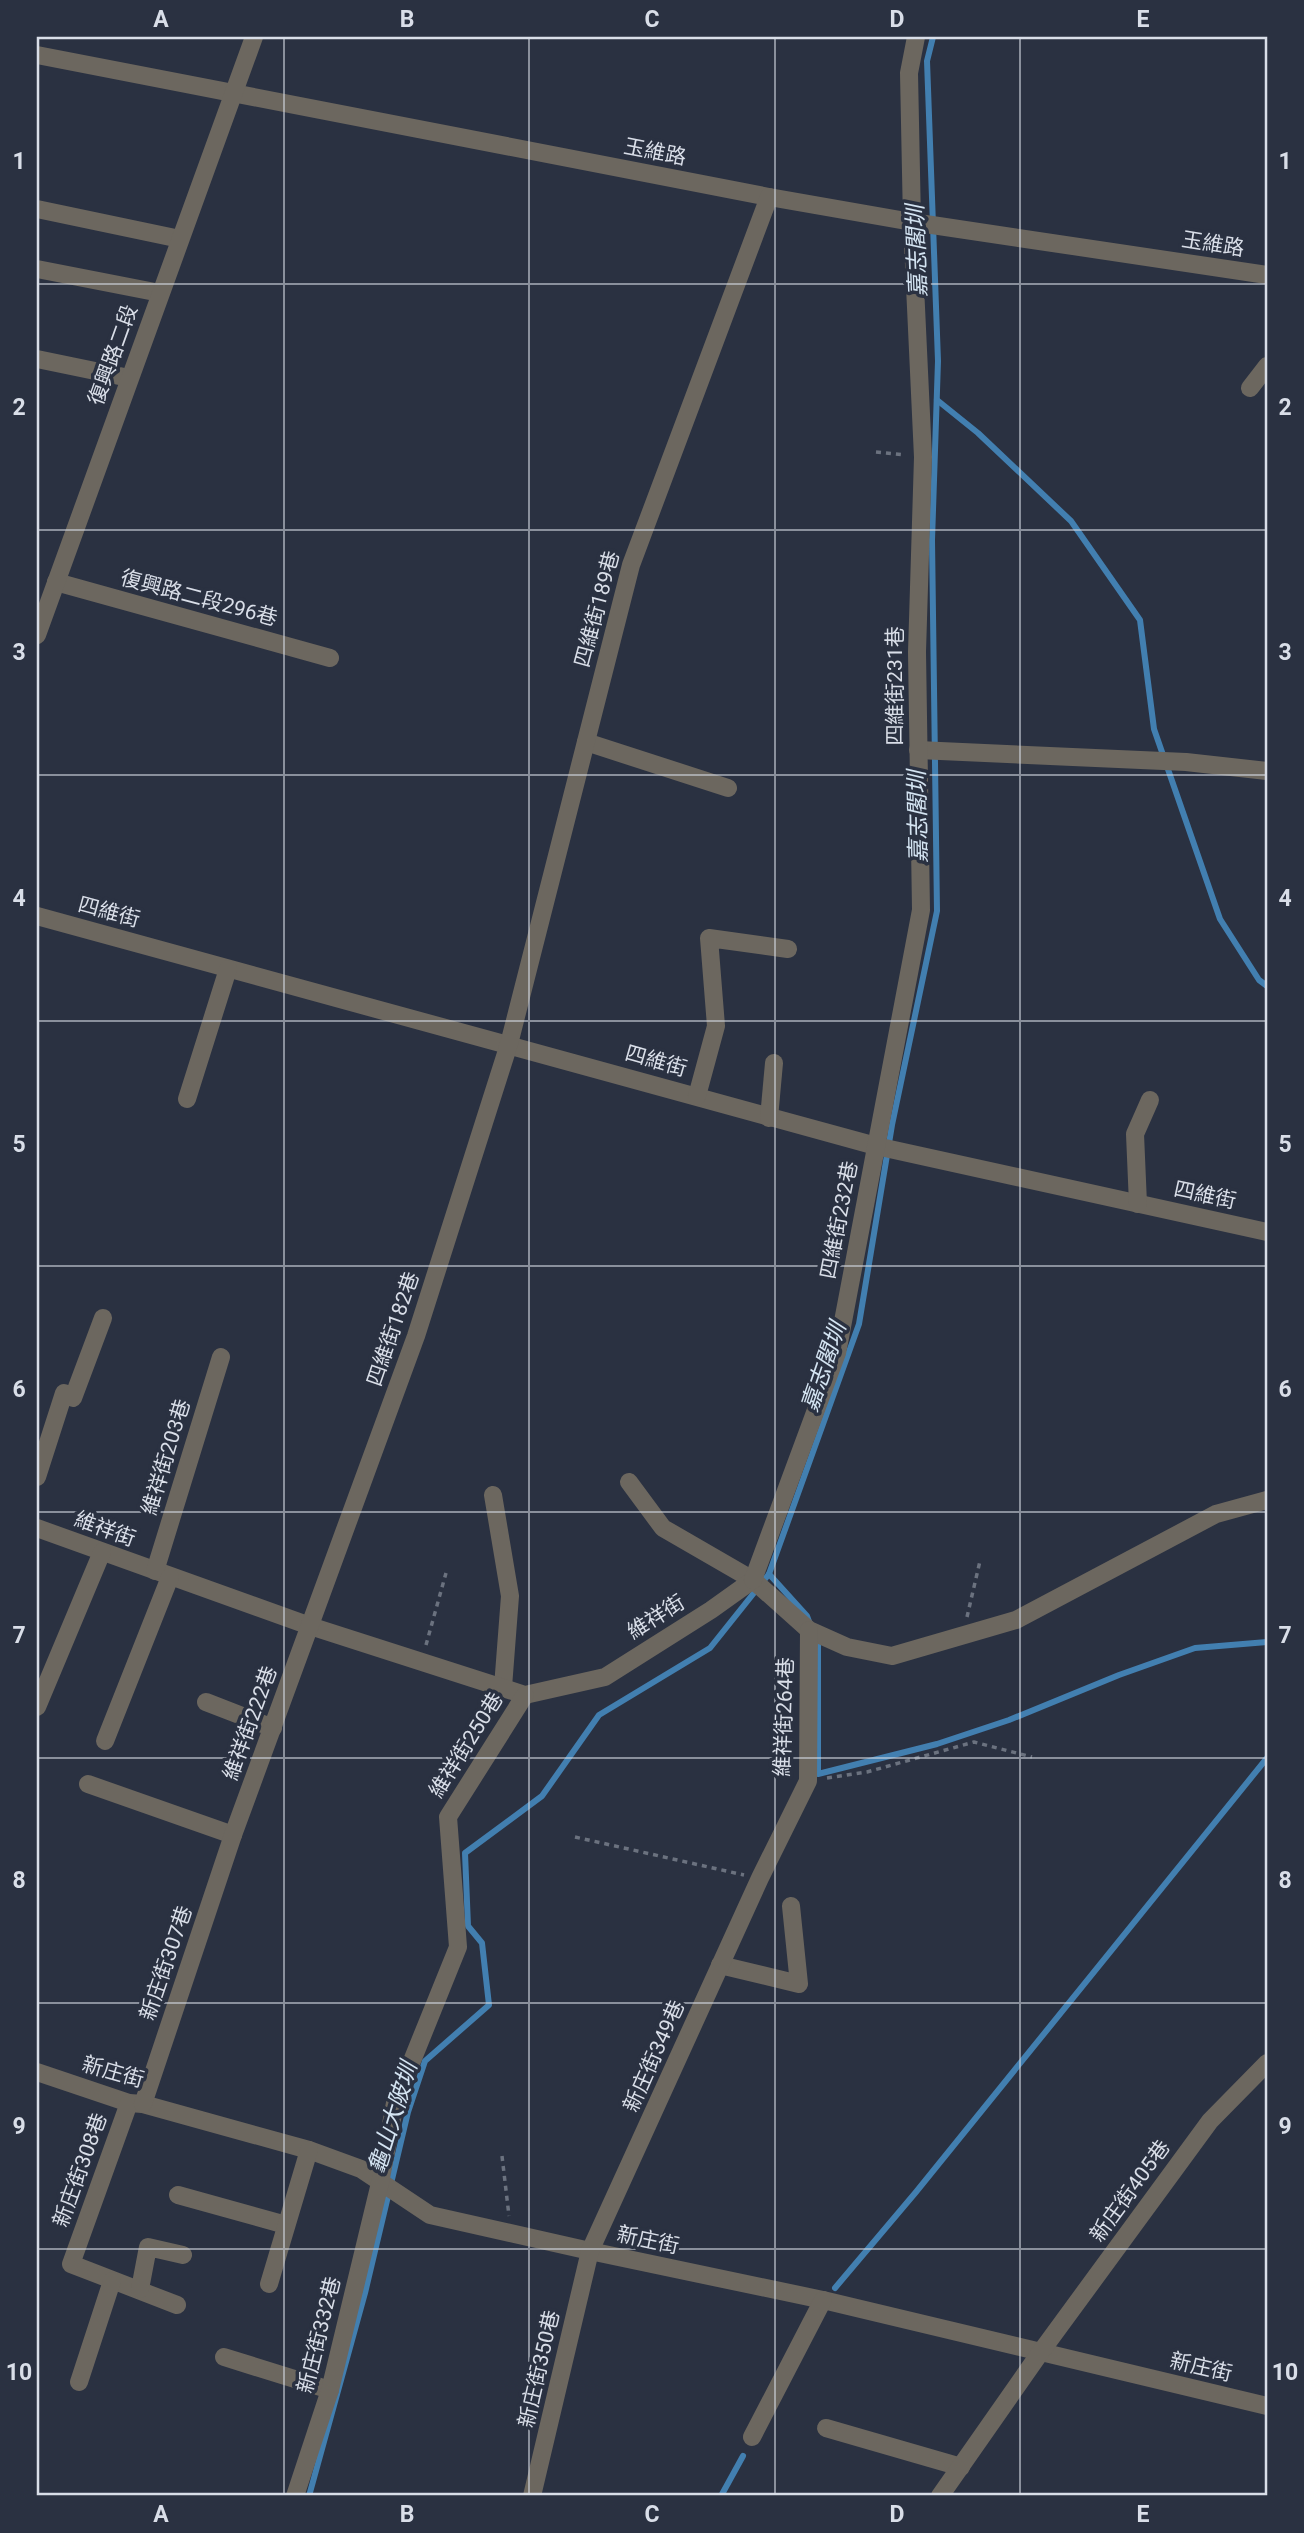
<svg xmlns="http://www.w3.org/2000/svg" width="1304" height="2533" font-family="Roboto,'Noto Sans TC',sans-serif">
	<rect width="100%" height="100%" fill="#2a3141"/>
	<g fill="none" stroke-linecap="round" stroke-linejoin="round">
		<g stroke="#427fb0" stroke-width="6">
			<polyline points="937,400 978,433 1071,521 1140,620 1154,729 1220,919 1259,980 1267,986"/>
			<polyline points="769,1574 807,1616 810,1624"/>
			<polyline points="815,1637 818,1644 818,1774 937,1744 1009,1720 1119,1675 1195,1648 1267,1642"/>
			<polyline points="835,2288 916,2192 1267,1758"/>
			<polyline points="309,2496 365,2293 408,2112 425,2061 489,2005 482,1943 468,1926 465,1853 542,1796 599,1715 710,1648 769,1574 859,1324 892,1125 937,911 932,540 938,361 927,61 933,37"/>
			<polyline points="721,2496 743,2456"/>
		</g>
		<g stroke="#6b727f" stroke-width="3.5" stroke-dasharray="5 5" stroke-linecap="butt">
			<polyline points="876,452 905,455"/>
			<polyline points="967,1617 980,1561"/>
			<polyline points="426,1645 446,1573"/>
			<polyline points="827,1778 867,1772 974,1742 1032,1757"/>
			<polyline points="575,1837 744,1875"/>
			<polyline points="502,2156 509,2216"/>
		</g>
		<g stroke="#6c675f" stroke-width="18">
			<polyline points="37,55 769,197 912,222 1267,275"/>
			<polyline points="37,209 180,239"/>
			<polyline points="37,269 160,293"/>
			<polyline points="37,359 129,378"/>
			<polyline points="1250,388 1267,366"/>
			<polyline points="56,582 330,658"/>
			<polyline points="37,635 254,37"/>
			<polyline points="586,742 728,788"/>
			<polyline points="918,750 1186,762 1267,771"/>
			<polyline points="37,916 876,1146 1267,1232"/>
			<polyline points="697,1096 716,1026 709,938 788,949"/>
			<polyline points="187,1099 228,969"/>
			<polyline points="769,1118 774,1063"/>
			<polyline points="1138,1204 1135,1134 1150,1100"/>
			<polyline points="37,1477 64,1393 73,1398 103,1318"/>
			<polyline points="629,1482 663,1528 753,1580 809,1630 847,1647 892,1656 1016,1620 1216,1514 1267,1500"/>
			<polyline points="493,1495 510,1596 503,1687"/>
			<polyline points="37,1528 310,1626 525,1695 605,1677 711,1610 753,1580"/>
			<polyline points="155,1571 221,1357"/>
			<polyline points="753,1580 837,1353 921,910 917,652 923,457 912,222 909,73 916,37"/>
			<polyline points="206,1702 273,1728"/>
			<polyline points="37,1707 102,1552"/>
			<polyline points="105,1741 170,1577"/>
			<polyline points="88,1784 233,1835"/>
			<polyline points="720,1965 799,1984 791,1906"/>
			<polyline points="37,2072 129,2103 143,2104 309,2150 361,2169 430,2215 590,2251 823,2300 1267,2406"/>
			<polyline points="129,2103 71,2264 177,2305"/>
			<polyline points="143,2104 233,1835 416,1336 509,1044 631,565 769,197"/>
			<polyline points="178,2195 286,2225"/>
			<polyline points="269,2284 309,2150"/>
			<polyline points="140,2289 148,2247 183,2255"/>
			<polyline points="224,2357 330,2390"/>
			<polyline points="79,2382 112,2281"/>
			<polyline points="826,2428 961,2467"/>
			<polyline points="752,2437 823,2300"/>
			<polyline points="295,2496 330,2390 380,2183 395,2103 458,1947 448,1817 525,1695"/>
			<polyline points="532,2496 590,2251 760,1878 808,1781 809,1630"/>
			<polyline points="940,2496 1040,2353 1210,2121 1267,2063"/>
		</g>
	</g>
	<path fill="none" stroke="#d9dee8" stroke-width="2" stroke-opacity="0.55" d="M284,37V2496M529,37V2496M775,37V2496M1020,37V2496M37,284H1267M37,530H1267M37,775H1267M37,1021H1267M37,1266H1267M37,1512H1267M37,1758H1267M37,2003H1267M37,2249H1267"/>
	<g text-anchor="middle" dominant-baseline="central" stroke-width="7" stroke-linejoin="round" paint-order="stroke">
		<g font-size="21" fill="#d9dee8" stroke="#2a3141">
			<text transform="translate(655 152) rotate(11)">玉維路</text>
			<text transform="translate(1213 244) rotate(9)">玉維路</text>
			<text transform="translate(113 355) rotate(-70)">復興路二段</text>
			<text transform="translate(199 598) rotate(15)">復興路二段296巷</text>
			<text transform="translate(597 609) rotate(-75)">四維街189巷</text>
			<text transform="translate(895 686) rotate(-90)">四維街231巷</text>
			<text transform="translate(109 912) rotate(15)">四維街</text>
			<text transform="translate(656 1061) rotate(16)">四維街</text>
			<text transform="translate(1205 1195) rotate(12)">四維街</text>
			<text transform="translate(839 1220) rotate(-79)">四維街232巷</text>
			<text transform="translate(393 1329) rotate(-71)">四維街182巷</text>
			<text transform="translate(166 1457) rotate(-73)">維祥街203巷</text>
			<text transform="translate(105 1529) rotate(20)">維祥街</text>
			<text transform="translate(656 1617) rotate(-32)">維祥街</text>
			<text transform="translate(784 1717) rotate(-88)">維祥街264巷</text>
			<text transform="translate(250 1723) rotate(-70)">維祥街222巷</text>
			<text transform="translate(466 1745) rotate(-58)">維祥街250巷</text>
			<text transform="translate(166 1963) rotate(-71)">新庄街307巷</text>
			<text transform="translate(654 2056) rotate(-66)">新庄街349巷</text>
			<text transform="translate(113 2072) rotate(16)">新庄街</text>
			<text transform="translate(80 2170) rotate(-70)">新庄街308巷</text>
			<text transform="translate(1130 2191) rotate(-54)">新庄街405巷</text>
			<text transform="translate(648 2240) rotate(12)">新庄街</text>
			<text transform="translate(319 2335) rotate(-76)">新庄街332巷</text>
			<text transform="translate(1201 2367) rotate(13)">新庄街</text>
			<text transform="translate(539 2369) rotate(-77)">新庄街350巷</text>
		</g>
		<g font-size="23" font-style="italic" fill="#d4e4f2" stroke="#2a3141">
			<text transform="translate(917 251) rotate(-92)">嘉志閣圳</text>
			<text transform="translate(918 817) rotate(-91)">嘉志閣圳</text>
			<text transform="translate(824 1367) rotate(-71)">嘉志閣圳</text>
			<text transform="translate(393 2118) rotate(-73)">龜山大陂圳</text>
		</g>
	</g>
	<rect width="1304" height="2533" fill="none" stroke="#2a3141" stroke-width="77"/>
	<rect x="38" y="38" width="1228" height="2456" fill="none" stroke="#d9dee8" stroke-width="2.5"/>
	<g font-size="23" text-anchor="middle" font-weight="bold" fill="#d9dee8">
		<text x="161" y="27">A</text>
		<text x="407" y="27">B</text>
		<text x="652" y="27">C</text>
		<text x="897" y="27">D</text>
		<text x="1143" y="27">E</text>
		<text x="19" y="169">1</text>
		<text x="1285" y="169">1</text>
		<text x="19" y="415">2</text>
		<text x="1285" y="415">2</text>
		<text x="19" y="660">3</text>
		<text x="1285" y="660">3</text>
		<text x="19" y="906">4</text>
		<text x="1285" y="906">4</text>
		<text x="19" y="1152">5</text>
		<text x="1285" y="1152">5</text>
		<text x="19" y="1397">6</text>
		<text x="1285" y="1397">6</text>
		<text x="19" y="1643">7</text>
		<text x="1285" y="1643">7</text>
		<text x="19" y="1888">8</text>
		<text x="1285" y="1888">8</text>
		<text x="19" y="2134">9</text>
		<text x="1285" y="2134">9</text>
		<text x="19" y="2380">10</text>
		<text x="1285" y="2380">10</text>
		<text x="161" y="2522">A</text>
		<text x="407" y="2522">B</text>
		<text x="652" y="2522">C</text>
		<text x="897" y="2522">D</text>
		<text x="1143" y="2522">E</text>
	</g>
</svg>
